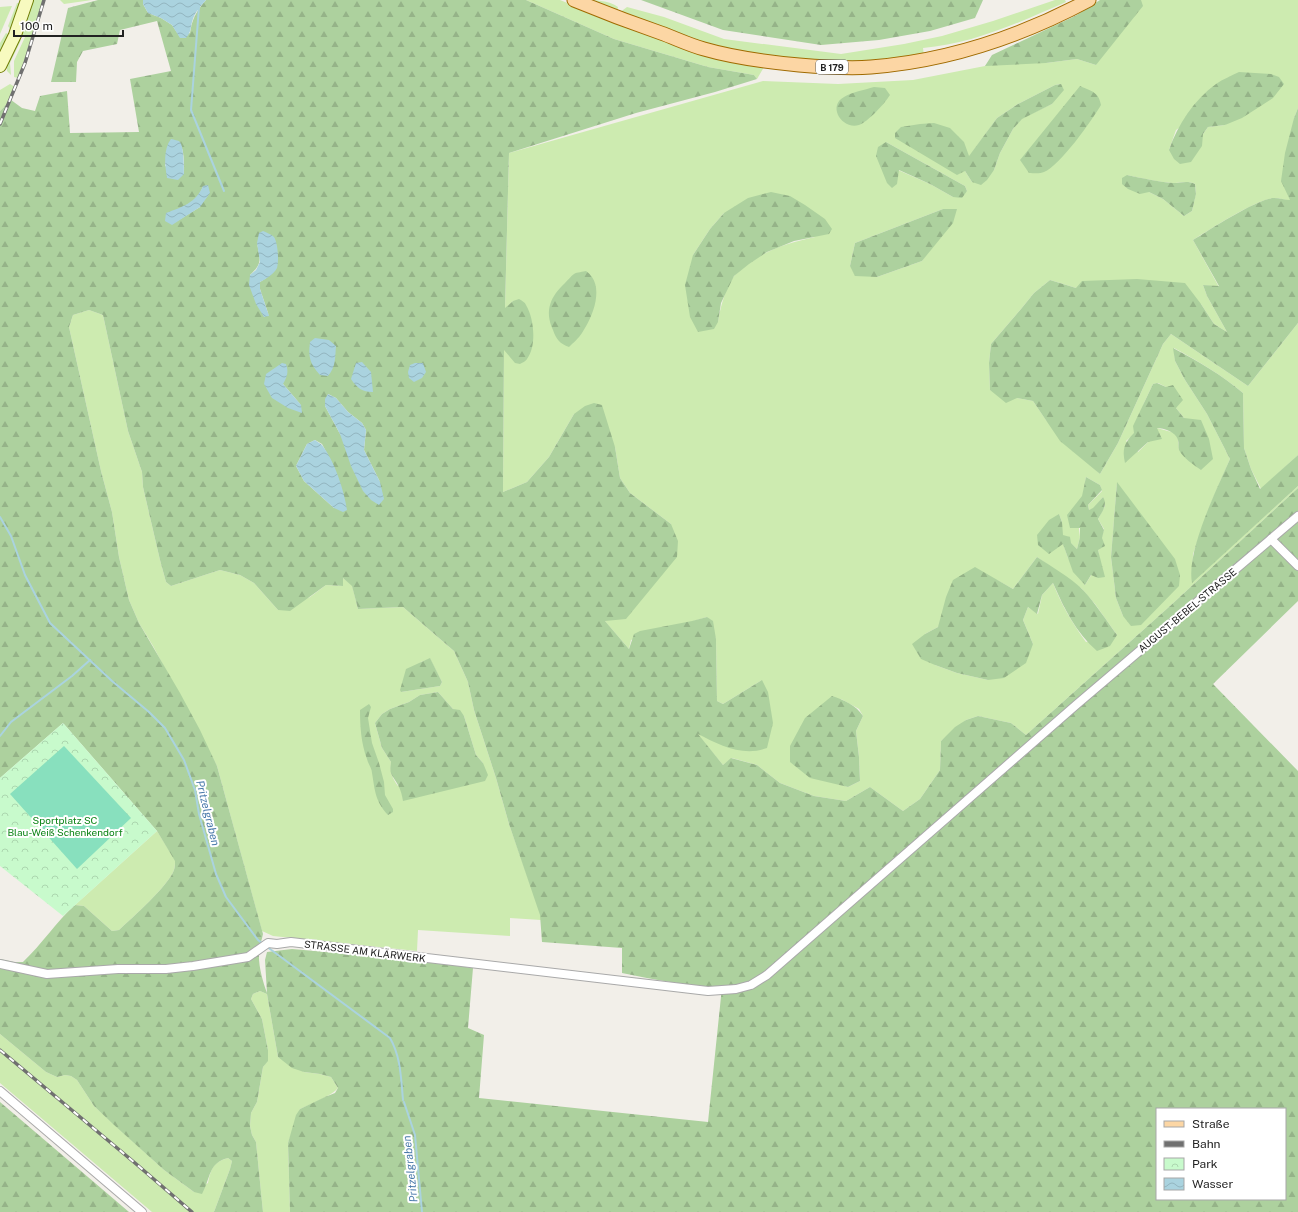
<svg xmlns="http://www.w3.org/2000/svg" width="1298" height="1212" font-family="'Public Sans',sans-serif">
	<defs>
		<pattern id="forest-firs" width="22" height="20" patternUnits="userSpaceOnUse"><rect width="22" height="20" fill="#add19e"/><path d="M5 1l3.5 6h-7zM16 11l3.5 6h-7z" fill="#95b388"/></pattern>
		<pattern id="park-crowns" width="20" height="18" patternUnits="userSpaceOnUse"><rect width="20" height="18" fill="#c8facc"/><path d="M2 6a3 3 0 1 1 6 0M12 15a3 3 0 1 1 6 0" fill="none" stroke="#acd6af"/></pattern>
		<pattern id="water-waves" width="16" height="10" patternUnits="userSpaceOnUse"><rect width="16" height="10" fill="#aad3df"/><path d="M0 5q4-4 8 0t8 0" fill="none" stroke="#92b5bf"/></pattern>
	</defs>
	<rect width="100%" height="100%" fill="#f2efe9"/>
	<g fill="#cdebb0" fill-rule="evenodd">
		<polygon points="33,0 43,0 30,44 18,78 14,77 14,61 25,37 21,35"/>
		<polygon points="60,0 92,0 64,4"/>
		<polygon points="526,0 560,0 590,12 764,67 757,79 754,75 708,67 614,39"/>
		<path d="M583,0C594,0 609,0 618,7L617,12L619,13L627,7L664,17L724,39L841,54L904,44L942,36L993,21L1055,0H1065L1066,2C1020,22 973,44 923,48L924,56C898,60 872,63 845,63C753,65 667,34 583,0Z"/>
		<path d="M1115,0H1298V108L1294,118L1290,201C1285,200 1280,198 1275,198C1258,198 1209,230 1193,240L1219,287L1203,285L1207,296L1227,332L1214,324L1201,304L1076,288L1050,280L1034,293L1021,309L991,344L989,363L990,390L1017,398L1033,401L1046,420L1100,474L1118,443L1163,344L1171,334L1248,386L1298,323V455L1261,489L1251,469L1244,448L1243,393C1222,375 1198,361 1174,348L1175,361L1185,380L1207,414L1230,459L1211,503L1193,554L1192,582L1298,486V488L1170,606L1026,735L1011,723L978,716L966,720L941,741L940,770L920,799L903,811L870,787L846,801L814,796L780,783L757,765L732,758L723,765L697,734L762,680L723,704L717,701L716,639L707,617L631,640L629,649L604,620L626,618L671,524L630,493L620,478L615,447L574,414L549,457L527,482L503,492L504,349L513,301L505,309L509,153L763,81L838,84L913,80L985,66L997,54L1046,63L1077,59L1096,65ZM1256,74H1271L1225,125L1208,127L1203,134L1169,150L1176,130ZM1061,84L1052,104L1022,118L1013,129L1000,153L994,170L972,182L965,171L969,157L997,118L1018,104L1055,85ZM886,142L965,186L967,191L953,197L930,184L898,170ZM1127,175C1142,178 1157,182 1172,183C1181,183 1187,180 1195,184L1196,193L1192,211L1184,216L1163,199L1149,192ZM943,209H956L922,261L877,277L850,266L855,243ZM724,213L815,237C786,243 756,253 735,275C726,285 720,309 718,322L693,255L710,229ZM1158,383L1166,387L1176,408L1184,418L1179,450L1178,439L1175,433L1157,428L1148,442L1138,452L1126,441L1135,433L1144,403L1153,384ZM1086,477L1100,485L1102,491L1088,505L1089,510L1093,509L1103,497L1105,506L1098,519L1104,529L1098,550L1100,561L1085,585L1068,558L1063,543L1059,514L1062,522V535L1077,549L1080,537L1076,505L1083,496ZM1117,483L1123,616L1116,598L1111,557ZM1037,557L1082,589L1095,604L1117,635L1086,642C1073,624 1061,604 1053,583L1042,595L1038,614L1028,607L1023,620L1033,644L988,680L957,673L935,665L925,634L938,627L997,580L1013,589ZM841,699L859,709L863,716L856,731L859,757L860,781L848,787L831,782Z"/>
		<polygon points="17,3 21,3 11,31 8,26"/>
		<polygon points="12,6 0,34 0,7"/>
		<polygon points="6,33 8,34 0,54 0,43"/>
		<polygon points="19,39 21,40 10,63 11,75 7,71 7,66"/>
		<polygon points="10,84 15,87 7,104 0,111 0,90"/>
		<path d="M89,310L103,315L128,431L142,472L143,487L160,560L166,582L171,586L220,570L240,575L254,583L278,610L310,597L326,585L343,586V578L352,585L358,609L403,607L454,651L468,682L474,710L496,778L509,824L541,915V920L510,918V936L418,930L417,951L273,936L262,931L217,766L153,646L139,623L129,600L119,557L112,512L101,471L69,327L73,315ZM430,659L442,682L440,686L401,692L421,662ZM438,692L453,709L464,716L476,755L483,763L398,786C392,778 390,772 391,762L382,748L375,723L382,714L390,709L409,702L420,695Z"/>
		<path d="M157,831L175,860C175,863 175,867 174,870C169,885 132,918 119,930L112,931L84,906L75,905Z"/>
		<path d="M260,991L267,994L278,1057L304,1072L320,1074L331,1077L338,1088C333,1095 309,1105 300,1109L288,1143L290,1212H263L256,1142L252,1135L250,1126L251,1113L257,1102L263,1067L268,1060V1050L262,1019L251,999L253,994Z"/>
		<path d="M0,1034L46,1072L57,1077L65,1075L71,1076L77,1080L94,1106L164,1170L194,1192L208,1183C211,1169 213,1162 228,1158L232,1161L230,1169L214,1212H152L0,1083Z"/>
	</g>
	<g fill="url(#forest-firs)" fill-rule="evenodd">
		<path d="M98,0H143V4L148,13L161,18L172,25L180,37L190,33C192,19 197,10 206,0H526L614,39L708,67L754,75L757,79L715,92L636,113L509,153L505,308L513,301L519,299C522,301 525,302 526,305C534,318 537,346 527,359C526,361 522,363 520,364L515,363L504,350L503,492L527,482L549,457L574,414L585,406L594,403L602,405L615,447L620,478L630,493L671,524L678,541L677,557L626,619L605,621L629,649L634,634L640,631L692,621L707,617L713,621L716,639L717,701L723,704L762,680L768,692L773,723L767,748C743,757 719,745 698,734L723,765L731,758L757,765L780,783L814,796L846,801L870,787L903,811L920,799L940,770L941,741L955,727L966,720L978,716L1011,723L1026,735L1170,606L1298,488V601L1213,684L1298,771V1212H290L288,1143L296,1115L300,1109L325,1097L335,1093L338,1088L331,1077L320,1074L304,1072L292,1068L278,1057L267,994L260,991L253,994L251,999L262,1019L268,1050V1061L263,1067L257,1102L251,1113L250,1126L252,1135L256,1142L263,1212H214L230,1169L232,1161L228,1158C208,1163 211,1178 202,1194L194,1192L164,1170L113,1124L94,1106L77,1080L71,1076L65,1075L57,1077L46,1072L0,1034V959L14,962H23C42,944 56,922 75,905L84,906L112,931L119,930C132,918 169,885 174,870C175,867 175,864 175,861L157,831L63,723L0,778V111L11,100L22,108L35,111L40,96L67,91L70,133L139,132L130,79L171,71L157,21L120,30L117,44L83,51L77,62L76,82H51L68,8ZM178,141C185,148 184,165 184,174L165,166L166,160ZM203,186L200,207L172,224L183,207L192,202L200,194ZM257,243L269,276L260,282V289L269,316L250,275C263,263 260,259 257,243ZM89,310L103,315L128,431L142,472L143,487L160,560L166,582L171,586L220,570L240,575L254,583L278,610L290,611L326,585L343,586V578L352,586L358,609L403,607L454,651L468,682L474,710L496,778L509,824L540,915L542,942L622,948V973C655,980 689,986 722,987L708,1122L479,1098L484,1035L468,1028L473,968L417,960L292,949L267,952L265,960L267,993C263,982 258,965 259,952C259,949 262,939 263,934L217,766L200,730L180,693L139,623L129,600L119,557L112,512L101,471L69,327L73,315ZM266,374L283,384L301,405ZM328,394L336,398L348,412L362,423L366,430L364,450L380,482L340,434L325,406ZM315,440L322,444L333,465L334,508L304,481L296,466L307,444ZM1157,1109H1285V1199H1157Z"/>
		<polygon points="641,0 983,0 975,18 930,31 879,40 821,45 723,30"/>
		<polygon points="1100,0 1141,0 1143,6 1096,65 1077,59 1046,63 985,66 992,55 1075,16"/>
		<path d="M1239,72L1271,74L1279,77L1284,84L1273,98L1242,118L1225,125L1208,127L1203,134L1202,146L1191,162L1180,164L1174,159L1169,150C1178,124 1194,100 1216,84C1223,79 1231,76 1239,72Z"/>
		<polygon points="1061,84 1064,90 1052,104 1022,119 1013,129 1000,153 994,170 987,180 981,185 972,182 965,171 957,175 895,138 895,133 901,127 920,124 934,123 950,128 964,142 969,156 997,118 1018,104 1055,85"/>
		<path d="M1080,86C1091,91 1099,92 1101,105C1092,120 1060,166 1044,172C1040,174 1033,173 1029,173L1020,160Z"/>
		<path d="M874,87L885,88L890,95C885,103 868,122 859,125C842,130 827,106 844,97C852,92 864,90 874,87Z"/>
		<path d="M1298,108V323L1248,386L1171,334L1163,344L1118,443L1100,474L1060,441L1033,401L1017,398L1006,403L990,390L989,363L991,344L1021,309L1034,293L1050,280L1076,288L1082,281L1137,279L1185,283L1201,304L1214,324L1227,332L1207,296L1203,285L1219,286L1193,240C1209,230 1258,198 1274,198C1280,198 1285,200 1290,200L1281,181L1285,153L1294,118Z"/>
		<polygon points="886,142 965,186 967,191 962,198 953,197 930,184 899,170 897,184 892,188 887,183 876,156 878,147"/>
		<path d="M1127,175C1142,178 1158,182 1173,183C1181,183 1187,180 1195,184L1196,194L1192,211L1184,216L1163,199L1149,192L1140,194L1128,189L1122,184V178Z"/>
		<polygon points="771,192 790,196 805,205 825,219 832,229 829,234 794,241 767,252 749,264 734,276 721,303 718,322 714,329 698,332 690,317 685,285 693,255 710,229 724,213 748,198"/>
		<polygon points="943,209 957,209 953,223 922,261 877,277 855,276 850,266 855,243"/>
		<path d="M586,271C606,285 593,317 582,333C579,338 573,343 569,347C560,344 556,339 553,330C544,310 551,296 565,283C568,280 571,276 574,274C577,272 583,272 586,271Z"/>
		<path d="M1173,348C1198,361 1222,375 1243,393L1244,448L1251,469L1260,489L1298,455V486L1192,583C1186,551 1217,489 1230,459L1207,414L1185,380L1175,361Z"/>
		<path d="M1157,383L1166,387L1173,385L1183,400L1176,408L1184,418L1201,420L1209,439L1213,459L1201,470C1194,465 1183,458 1179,450C1178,447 1179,443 1178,440C1176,432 1164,428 1157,428L1162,439L1148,442L1125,463C1122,449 1124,443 1134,433L1133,426L1153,384Z"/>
		<path d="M1086,477L1100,485L1102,490L1088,505L1089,510L1093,508L1103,497C1108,505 1102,512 1098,519L1104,530L1102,538L1105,546L1098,550L1105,577L1098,578L1091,575L1085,585L1073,572L1063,544L1049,554L1038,545L1037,535L1049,520L1059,514L1062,522L1063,535L1070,537L1071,543L1077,549L1080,537V528H1070L1067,515L1082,496Z"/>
		<polygon points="1117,482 1175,559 1180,575 1179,586 1141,625 1131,626 1123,616 1116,598 1111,557"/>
		<path d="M1037,557C1052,567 1070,577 1083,590C1096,604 1106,620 1117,635L1110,646L1097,651C1076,633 1064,608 1053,583L1042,595L1037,614L1028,607L1023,620L1033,644L1026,663L1004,678L988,680L957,673L935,665L921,659L912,644L925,634L938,627L946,597L953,580L975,567L1013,589Z"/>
		<polygon points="430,658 442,682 440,686 401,692 400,690 406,669"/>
		<path d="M438,692L453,709L460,710L464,716L476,755L483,763L488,775L485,781L403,801C402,796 401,790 398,785C392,774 389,775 391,762L382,748L375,723L382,714L390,709L409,702L420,695Z"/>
		<path d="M832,696C844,700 856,705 863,716L856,731L859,757L860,781L848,787L810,778L790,762V746L805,718Z"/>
		<path d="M369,704L371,707L368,718L372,743L379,763L384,782L385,795L393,809V812L388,815C375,801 375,791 372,773C372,768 368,764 367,759C361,743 360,726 360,710Z"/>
		<polygon points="0,1102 129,1212 0,1212"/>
	</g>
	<polygon fill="url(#park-crowns)" points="63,723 157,831 63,916 0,866 0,778"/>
	<polygon fill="#88e0be" points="64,746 131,818 77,869 10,794"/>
	<g fill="url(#water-waves)">
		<path d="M143,0H206C201,6 195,12 193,19C190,27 192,31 186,38H180L172,25L161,18L148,13L143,4Z"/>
		<path d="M171,139C174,140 178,140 180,142C184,148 184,167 184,174L178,180L167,178C165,166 163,149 171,139Z"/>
		<path d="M208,185L210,193L200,207L172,225L165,221L166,213C182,207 196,203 203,186Z"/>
		<path d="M263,231C267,233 271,234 274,237C278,243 279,261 277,268C274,274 266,279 260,282V289L269,316L264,317L256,304L249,285L250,275L256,270L260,262L257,243L259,233Z"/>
		<path d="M315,338L329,340L336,346C335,357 336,367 328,376L320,375C310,364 308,357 310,342Z"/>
		<path d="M362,362L371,372L373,392C362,392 357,388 351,379L356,363Z"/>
		<path d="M282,363L286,364C289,372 287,377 283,384L301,405L302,413L288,408L272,398L264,384L266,374Z"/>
		<polygon points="415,363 423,363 426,372 422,378 414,382 409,378 408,372 410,365"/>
		<polygon points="328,394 336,398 348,412 362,423 366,430 364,450 380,482 384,499 379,505 371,500 363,491 351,466 340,434 325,406 325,399"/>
		<path d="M315,440C317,442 320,443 322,445C335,462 344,490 347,510L343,512L334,508L304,481L296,466L307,444Z"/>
	</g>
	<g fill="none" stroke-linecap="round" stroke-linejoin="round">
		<g stroke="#aad3df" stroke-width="2">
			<polyline points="199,7 191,110 224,191"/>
			<polyline points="0,517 11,536 25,575 50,623 112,681 149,712 165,728 184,760 195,790 199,814 216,874 226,897 258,940 263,944"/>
			<polyline points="0,736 11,722 72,676 90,660"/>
			<path d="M266,946L390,1038C401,1057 401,1079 403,1100"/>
			<polyline points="404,1102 415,1135 422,1212"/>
		</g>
		<g stroke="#a9a9a9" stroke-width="10">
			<g id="minor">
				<polyline points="1271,539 1298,566"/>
				<polyline points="0,964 47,974 118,969 166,969 193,966 248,957 268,943 277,944 291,942 708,991 736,989 751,985 767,975 1076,705 1298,516"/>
				<polyline points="0,1091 142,1212"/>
			</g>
		</g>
		<g stroke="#707d05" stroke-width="14">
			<polyline id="secondary" points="0,66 15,35 27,0"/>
		</g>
		<g stroke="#a06b00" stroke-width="15">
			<path id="primary" d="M574,0C603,12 632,23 661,33C675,38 689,45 704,49C735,58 767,62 799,65C823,67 847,69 871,67C949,61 1020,37 1089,0"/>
		</g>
		<use href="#minor" stroke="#fff" stroke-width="8"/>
		<use href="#secondary" stroke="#f7fabf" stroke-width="12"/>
		<use href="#primary" stroke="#fcd6a4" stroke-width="13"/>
		<g stroke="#707070" stroke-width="3.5">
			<g id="rail">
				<polyline points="0,124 25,63 44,0"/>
				<polyline points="0,1050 135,1163 192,1212"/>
			</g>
		</g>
		<use href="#rail" stroke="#fff" stroke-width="2" stroke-dasharray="6" stroke-linecap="butt"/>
	</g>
	<g text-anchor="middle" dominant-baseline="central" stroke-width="4" stroke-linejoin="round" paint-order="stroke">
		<rect fill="#fff" stroke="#646464" stroke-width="1" x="816" y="60" width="32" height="14" rx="3"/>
		<g font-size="9" font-weight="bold" fill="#222">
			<text x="832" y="67">B 179</text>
		</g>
		<g font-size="10" fill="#222" stroke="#fff">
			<text transform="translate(1187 610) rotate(-40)">AUGUST-BEBEL-STRASSE</text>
			<text transform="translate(365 951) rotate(7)">STRASSE AM KLÄRWERK</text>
		</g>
		<g font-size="10" fill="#0c8416" stroke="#fff">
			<text x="65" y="820">Sportplatz SC<tspan x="65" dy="12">Blau-Weiß Schenkendorf</tspan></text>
		</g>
		<g font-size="11" font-style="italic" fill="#4a7aab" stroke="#fff">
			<text transform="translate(208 813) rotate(76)">Pritzelgraben</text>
			<text transform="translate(410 1169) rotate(-96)">Pritzelgraben</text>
		</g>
	</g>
	<rect x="1156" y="1108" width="130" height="92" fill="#ffffff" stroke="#a7a7a7"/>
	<rect x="1164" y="1121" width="20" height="6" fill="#fcd6a4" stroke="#a7a7a7"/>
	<text x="1192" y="1128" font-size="12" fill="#222222">Straße</text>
	<rect x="1164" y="1141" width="20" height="6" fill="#707070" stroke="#a7a7a7"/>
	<text x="1192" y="1148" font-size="12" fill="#222222">Bahn</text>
	<rect x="1164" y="1158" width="20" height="12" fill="url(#park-crowns)" stroke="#a7a7a7"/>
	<text x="1192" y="1168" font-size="12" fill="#222222">Park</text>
	<rect x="1164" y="1178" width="20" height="12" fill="url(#water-waves)" stroke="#a7a7a7"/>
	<text x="1192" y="1188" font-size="12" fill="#222222">Wasser</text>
	<path d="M14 30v6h109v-6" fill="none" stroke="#222222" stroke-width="2"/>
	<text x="20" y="30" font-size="12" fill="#222222" stroke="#ffffff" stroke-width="3" paint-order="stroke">100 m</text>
</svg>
